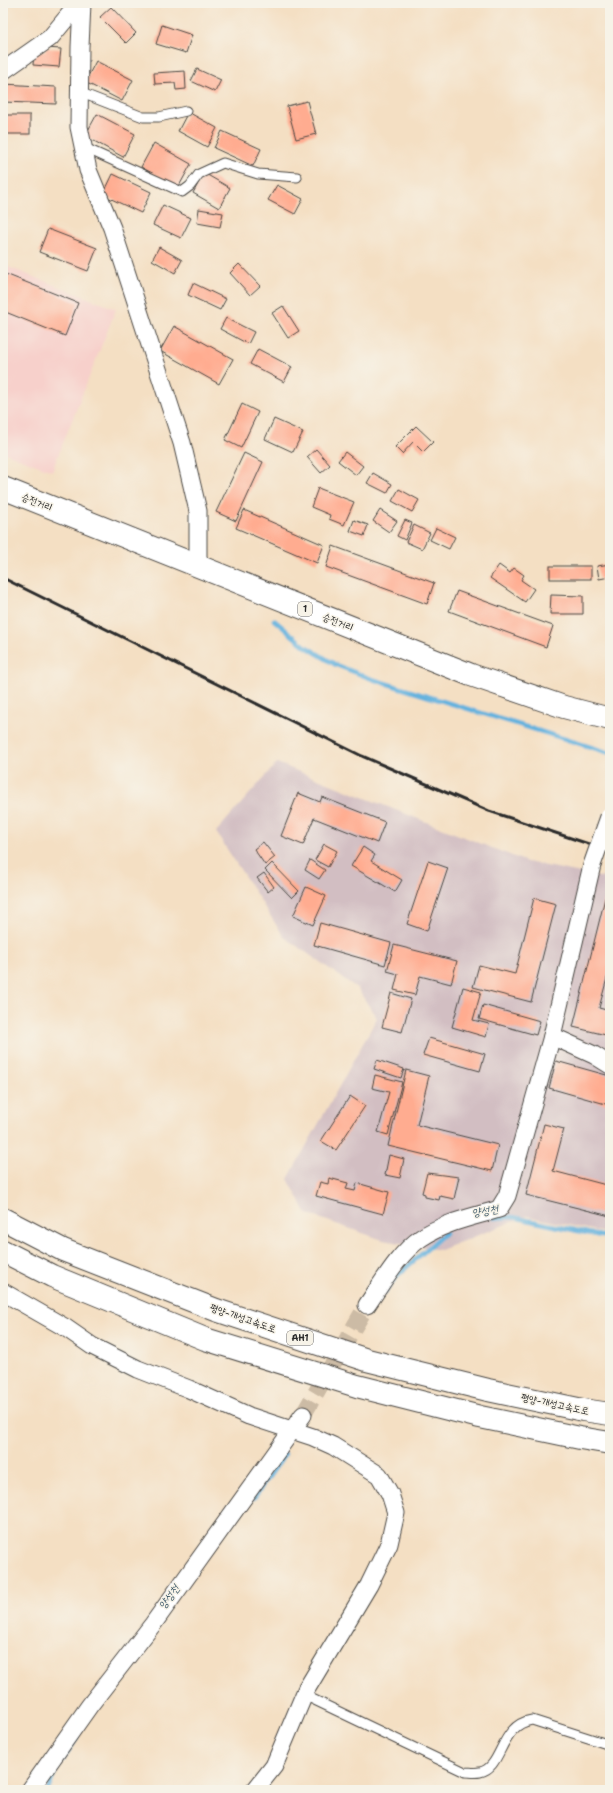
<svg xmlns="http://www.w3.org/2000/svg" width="613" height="1793" font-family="'Shantell Sans','Poor Story',sans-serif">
	<rect width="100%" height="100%" fill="#f7f3e8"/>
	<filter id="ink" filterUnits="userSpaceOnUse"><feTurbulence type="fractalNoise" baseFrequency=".025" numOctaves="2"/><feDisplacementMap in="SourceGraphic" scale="8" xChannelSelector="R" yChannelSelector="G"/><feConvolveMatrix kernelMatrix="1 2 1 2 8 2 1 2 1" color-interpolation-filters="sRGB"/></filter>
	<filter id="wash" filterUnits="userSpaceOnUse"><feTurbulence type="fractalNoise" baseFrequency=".012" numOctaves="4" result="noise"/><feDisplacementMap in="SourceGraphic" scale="16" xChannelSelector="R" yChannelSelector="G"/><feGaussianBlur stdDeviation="0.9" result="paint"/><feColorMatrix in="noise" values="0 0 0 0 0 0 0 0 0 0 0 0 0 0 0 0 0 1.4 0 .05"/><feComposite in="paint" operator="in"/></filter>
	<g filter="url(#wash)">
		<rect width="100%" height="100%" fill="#f4dfc3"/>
		<polygon fill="#f7d0cb" points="3,265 116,309 52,471 3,452"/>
		<polygon fill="#d2bec2" points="277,763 527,862 610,879 610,1234 527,1216 440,1250 383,1240 307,1214 288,1179 377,1018 357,988 284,937 216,832"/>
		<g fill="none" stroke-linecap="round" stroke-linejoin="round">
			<g stroke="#65b2de" stroke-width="4.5">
				<polyline points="274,620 305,646 336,665 372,679 610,753"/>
				<polyline points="494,1218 513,1217 601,1236 610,1236"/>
				<polyline points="385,1292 398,1275 445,1233"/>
				<polyline points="254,1498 285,1454"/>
				<polyline points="48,1790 55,1772 77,1737"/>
			</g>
		</g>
		<g id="blocks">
			<g fill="#ffac90">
				<polygon points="111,7 136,33 126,43 100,17"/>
				<polygon points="162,25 192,35 186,53 156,44"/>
				<polygon points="46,48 61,49 59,67 33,65 34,51 45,52"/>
				<polygon points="96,61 133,80 122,101 85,82"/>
				<polygon points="197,69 221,80 215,92 191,81"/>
				<polygon points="185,71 186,89 176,90 175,83 155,84 154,73"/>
				<polygon points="4,84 56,87 56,104 3,102"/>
				<polygon points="307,101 316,134 296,139 287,106"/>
				<polygon points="188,112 217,128 207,147 178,131"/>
				<polygon points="97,114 135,134 123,157 85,136"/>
				<rect x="4" y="115" width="26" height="19"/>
				<polygon points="222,131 261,149 253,166 214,148"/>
				<polygon points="154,143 191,164 178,188 141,167"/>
				<polygon points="204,173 230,188 219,208 193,193"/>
				<polygon points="113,174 151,192 141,213 103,195"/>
				<polygon points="277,185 303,199 295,214 268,200"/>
				<polygon points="163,205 191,218 181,238 153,225"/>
				<polygon points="199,209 223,213 220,227 197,223"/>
				<polygon points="48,229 97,248 88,271 39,252"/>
				<polygon points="159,247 182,260 175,273 152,260"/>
				<polygon points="239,264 260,286 250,295 230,273"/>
				<polygon points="3,273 78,303 65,336 3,311"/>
				<polygon points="193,283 226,299 220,310 188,295"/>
				<polygon points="283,306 299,331 288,338 272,313"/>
				<polygon points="226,318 254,332 248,344 220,329"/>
				<polygon points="174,326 233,359 219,384 160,351"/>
				<polygon points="258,349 292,367 284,382 250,364"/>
				<polygon points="242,404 258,412 241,448 225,440"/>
				<polygon points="274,419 303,432 293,452 265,439"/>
				<polygon points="416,426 433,442 423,452 413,442 402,454 395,447"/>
				<polygon points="316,449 330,465 321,473 307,457"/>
				<polygon points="345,452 363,466 356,475 338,461"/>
				<polygon points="244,453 263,462 236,521 216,512"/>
				<polygon points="373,473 392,484 387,493 367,483"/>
				<polygon points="318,488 354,502 344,525 329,519 330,515 311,507"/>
				<polygon points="399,489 419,500 412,512 392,501"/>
				<polygon points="244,510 324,545 317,563 236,528"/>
				<polygon points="380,510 397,521 389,532 373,521"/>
				<polygon points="354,520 368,525 364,536 350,531"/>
				<polygon points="405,520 412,523 405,540 397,536"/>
				<polygon points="414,525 430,533 422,549 406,542"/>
				<polygon points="436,528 455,537 449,549 430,540"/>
				<polygon points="333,546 434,583 427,604 326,567"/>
				<polygon points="610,564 610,577 599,579 597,566"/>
				<polygon points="499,565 510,573 514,568 524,575 521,580 534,589 525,602 490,578"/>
				<rect x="550" y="566" width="41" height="13"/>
				<polygon points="457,591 553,626 546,647 449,611"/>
				<polygon points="551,595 583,596 583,614 550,614"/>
				<polygon points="298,793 320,802 322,797 385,822 377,843 314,818 303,845 281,836"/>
				<polygon points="263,842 275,857 265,865 254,849"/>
				<polygon points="324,844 337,851 328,867 315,860"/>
				<polygon points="363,847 375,855 371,861 402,880 395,892 351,866"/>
				<polygon points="310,860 325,870 319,879 305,870"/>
				<polygon points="428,861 448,868 427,931 407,924"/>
				<polygon points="272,863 299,891 292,898 265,870"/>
				<polygon points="264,873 274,887 268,892 257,878"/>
				<polygon points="306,887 326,896 313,925 293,916"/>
				<polygon points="534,898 556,904 531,1002 473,987 479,965 515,974"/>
				<polygon points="605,898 610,899 610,967 599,1008 610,1011 610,1036 573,1027"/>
				<polygon points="320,923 391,943 385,965 314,945"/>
				<polygon points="394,945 457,961 451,984 420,976 415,995 394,990 398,974 387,971"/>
				<polygon points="463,987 481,992 473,1020 489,1024 486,1037 452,1027"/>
				<polygon points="391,993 411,999 402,1032 382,1027"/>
				<polygon points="483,1005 540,1021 536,1035 479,1019"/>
				<polygon points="429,1038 485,1054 480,1071 423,1055"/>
				<polygon points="377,1060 404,1069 401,1078 374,1069"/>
				<polygon points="556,1061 610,1076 609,1105 549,1088"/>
				<polygon points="406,1070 429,1076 417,1125 498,1145 492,1171 388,1146"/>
				<polygon points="375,1075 402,1082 388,1135 378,1132 389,1092 372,1088"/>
				<polygon points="350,1096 365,1106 336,1150 321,1141"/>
				<polygon points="544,1124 564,1129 553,1171 610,1186 610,1216 526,1195"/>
				<polygon points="389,1155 404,1159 400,1178 385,1175"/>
				<polygon points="427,1173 459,1177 454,1199 440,1196 439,1200 425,1197 425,1194 422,1193"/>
				<polygon points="329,1178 348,1183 346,1189 355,1191 357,1183 389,1192 383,1214 316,1196 320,1182 328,1184"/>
			</g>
		</g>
	</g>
	<g filter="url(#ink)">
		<use href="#blocks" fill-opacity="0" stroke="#494642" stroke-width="1"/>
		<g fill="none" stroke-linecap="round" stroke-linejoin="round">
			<polyline stroke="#ccbba5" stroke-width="17" stroke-dasharray="17 8" stroke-linecap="butt" points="303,1415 367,1305"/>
			<g stroke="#494642" stroke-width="11">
				<g id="lane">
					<polyline points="79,92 143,117 159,117 186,111"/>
					<polyline points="83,147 182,192 190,186 199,174 223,163 258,174 297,177"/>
					<path d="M304,1695L465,1772C470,1772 475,1773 480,1772C503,1768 499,1725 532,1720L610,1745"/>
				</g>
			</g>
			<g stroke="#494642" stroke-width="19">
				<g id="street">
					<polyline points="82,3 80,47 79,127 88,170 112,228 182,443 198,511 198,567"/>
					<polyline points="3,71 50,38 79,3"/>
					<polyline points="552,1036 594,1055 610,1065"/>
					<polyline points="3,1292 66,1328 92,1346 138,1369 189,1389 249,1416 313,1437 333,1446 379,1475 390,1494 396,1513 389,1544 369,1585 306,1690 274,1766 255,1790"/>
					<path d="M367,1305C383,1282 398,1254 421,1238C445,1222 473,1217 499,1209L507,1196L552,1036L592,865"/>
					<polyline points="30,1790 90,1705 153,1624 303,1415"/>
				</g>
			</g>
			<g stroke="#494642" stroke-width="24">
				<polyline id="primary" points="3,488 471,675 564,707 610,719"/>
			</g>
			<g stroke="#494642" stroke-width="24">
				<g id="highway">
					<polyline points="3,1219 63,1250 216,1310 367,1360 488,1390 583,1410 610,1414"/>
					<polyline points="3,1251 52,1276 205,1339 357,1386 480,1417 580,1438 610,1443"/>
				</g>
			</g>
			<use href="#lane" stroke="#fff" stroke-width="9"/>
			<use href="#street" stroke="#fff" stroke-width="17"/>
			<use href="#primary" stroke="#fff" stroke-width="22"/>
			<use href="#highway" stroke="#fff" stroke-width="22"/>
			<polyline stroke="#2b2b2b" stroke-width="3" points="3,578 362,756 489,811 610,851"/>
			<g stroke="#494642" stroke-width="19" stroke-linecap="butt">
				<polyline id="street-bridge" points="592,865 609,817"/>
			</g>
			<use href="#street-bridge" stroke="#fff" stroke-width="17"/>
		</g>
	</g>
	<g text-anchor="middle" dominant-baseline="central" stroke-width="3" stroke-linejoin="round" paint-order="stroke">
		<g fill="#f7f3e8" stroke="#686764" stroke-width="1">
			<rect x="298" y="602" width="14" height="14" rx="3"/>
			<rect x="287" y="1331" width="26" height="14" rx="3"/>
		</g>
		<g font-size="9" font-weight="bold" fill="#2b2b2b">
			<text x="305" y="609">1</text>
			<text x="300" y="1338">AH1</text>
		</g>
		<g font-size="10" fill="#2b2b2b" stroke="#f7f3e8">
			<text transform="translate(37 502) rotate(22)">승전거리</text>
			<text transform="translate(338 622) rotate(22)">승전거리</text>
			<text transform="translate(243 1318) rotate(19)">평양-개성고속도로</text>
			<text transform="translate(555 1404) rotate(12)">평양-개성고속도로</text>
		</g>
		<g font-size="11" font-style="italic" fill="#3f5a6a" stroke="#f7f3e8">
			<text transform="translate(485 1211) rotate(-9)">양성천</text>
			<text transform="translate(169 1597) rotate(-53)">양성천</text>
		</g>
	</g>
	<rect width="613" height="1793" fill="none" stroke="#f7f3e8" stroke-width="16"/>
</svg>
